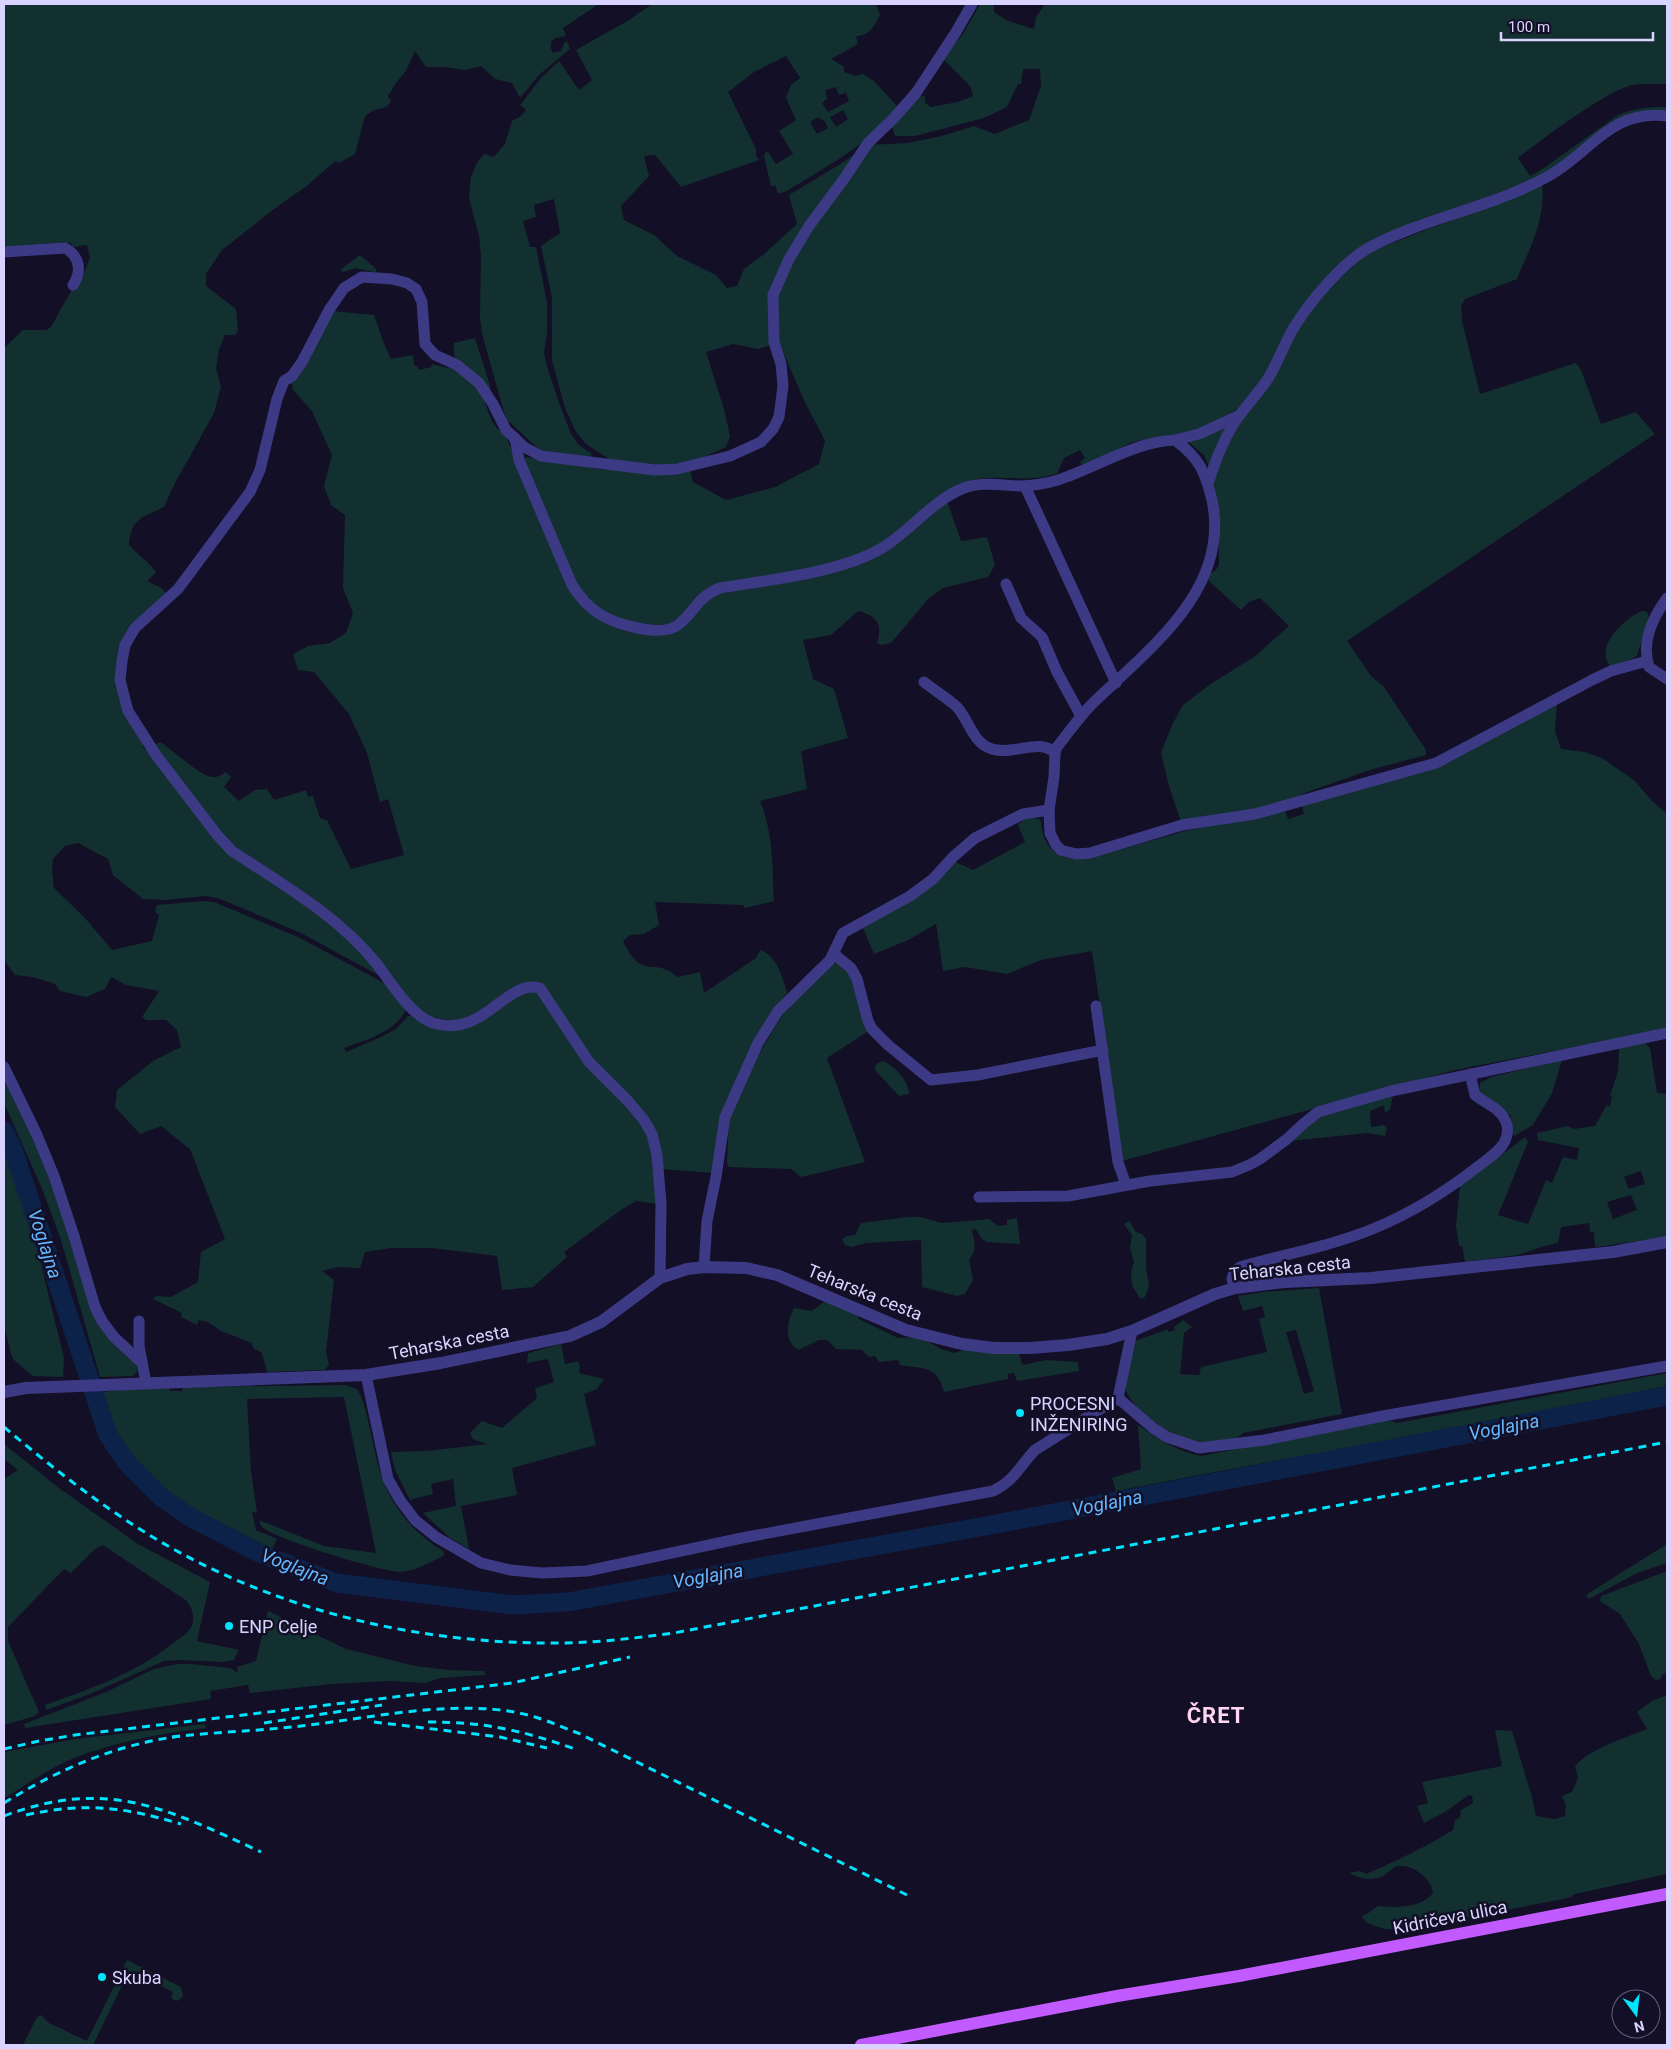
<svg xmlns="http://www.w3.org/2000/svg" width="1671" height="2049" font-family="Roboto,sans-serif">
	<rect width="100%" height="100%" fill="#130f26"/>
	<g fill="#12302f" fill-rule="evenodd">
		<path d="M4,4H599L563,28L566,36L555,38L551,42V49L553,53L561,51L564,43L567,41L570,49L540,74L520,98L512,83L495,79L481,66L466,70L443,67H426L415,51L406,71L396,83L388,96L391,101L387,107L374,110L365,116L355,154L339,163L335,161L308,185L274,209L222,250L206,274V286L236,309L238,331L235,335H225L219,349L216,368L221,387L214,413L174,485L164,507C142,518 131,518 129,545C138,555 148,561 156,572L147,581L161,588L167,594L157,604L119,659L144,749L152,751L213,835L322,915L363,952L378,975L301,933L218,898L205,896L166,900L143,899L113,875L108,859L78,843L65,846L53,859L52,871L54,888L85,918L112,950L152,941L159,915L155,912L157,905L204,901L214,902L298,937L388,985L406,1009C396,1032 366,1040 344,1048L346,1052L381,1037L396,1029L408,1016L414,1015L453,1028L512,997L538,989L631,1108L650,1136L658,1204L636,1201L621,1210L564,1252L567,1257L533,1287L502,1290L497,1256L432,1248H392L365,1252L360,1268L337,1267L322,1271L334,1280L326,1352L329,1365L324,1370L267,1372L262,1353L253,1348L252,1343L221,1331L208,1322L199,1320L197,1325L181,1317L182,1313L153,1299L156,1296L171,1297L198,1282L201,1252L225,1239L190,1149L161,1126L140,1134L115,1107L117,1090L153,1061L181,1047L177,1030L166,1020H146L142,1017L159,991L126,985L111,977L105,989L86,997L60,991L55,984L33,977L15,975L4,960V348L23,330H46L51,327L71,291L82,279L90,257L87,245L73,247L70,242L61,246L4,250Z"/>
		<path d="M652,4H876L880,15C874,26 870,36 856,36L858,44L831,59L844,67V72L855,76L863,74L874,81L898,107L866,140L839,159L787,191L778,194L775,185L771,186L764,156L766,152H768L776,164L793,154L779,131L796,120L786,98L791,85L800,78L786,56L754,72L728,92L756,149V156L759,160L681,187L655,155L644,156L649,176L621,206L624,220L654,235L677,256L716,275L727,288L737,286L744,269L763,255L797,224L789,195L842,163L868,145L908,143L942,136L974,126L995,134L1029,120L1041,86L1040,69H1023L1021,84H1018L1007,107L984,118L915,136H895L892,127L917,97L925,96V103L931,107L958,102L973,96L970,86L942,58L963,34L980,4H994V12L1008,21L1034,29L1036,17L1045,4H1667V84C1656,84 1644,83 1632,85C1606,91 1541,140 1518,158L1530,176L1541,170L1618,115C1634,108 1650,107 1667,107V112L1651,111L1558,167L1530,180L1356,251L1242,407L1199,430L1132,442L1083,467L1080,462L1085,458L1080,450L1064,458L1057,474C1050,475 1042,478 1034,478C1008,480 981,473 957,486L868,553L794,574L717,586L669,626L623,622L601,611L575,585L522,462L525,457L605,470L612,466L690,470L693,482L726,500L775,487L819,464L825,441L804,400L779,343L758,349L733,344L706,352L724,409L730,436L726,447L698,460L657,467L612,461L586,444L576,432L565,408L552,361V298L541,246L560,233L554,199L534,205L536,217L523,221L530,247H536L547,303V333L544,353L547,366L558,400L571,434L579,445L592,454L589,459L543,453L506,419L482,334L480,317L481,256L479,236L469,198L471,177L477,163L484,154L494,157L505,144L512,121L521,116L526,110L520,105L541,78L559,61L579,90L592,80L576,50L629,20ZM836,87L839,95L846,93L849,101L828,112L822,103L827,99L825,90ZM843,110L848,119L836,127L830,117ZM818,117L825,122L828,128L817,134L810,122Z"/>
		<path d="M1542,185C1546,218 1530,248 1517,279L1465,299L1461,306L1462,321L1480,394L1576,363L1581,370L1601,424L1636,412L1655,434L1347,641L1371,676L1384,687L1426,750V755L1373,769L1310,791L1285,802L1254,810L1181,822L1169,786L1161,753L1173,723L1183,705L1212,683L1254,657L1289,626L1260,598L1249,602L1241,610L1208,580L1211,573L1216,570L1219,564L1218,507L1213,480L1222,454L1306,317L1330,287L1369,252Z"/>
		<polygon points="360,255 375,268 377,273 356,268 343,272 340,270"/>
		<path d="M332,311L374,315L384,344L391,359L413,355L414,365L417,366L419,370L431,367L432,364L448,368L451,367C458,372 471,377 476,385C489,401 486,424 505,434L570,589L580,603L660,634L712,593L860,562L947,501L961,541L987,537L995,565L988,577L943,588L928,599L891,643L882,645L877,643C883,625 877,615 858,611L831,635L803,640L813,679L834,689L848,738L801,751L807,789L760,801C774,836 772,865 774,901L745,908L743,905L655,902L659,925L644,934L630,935L623,941C643,983 652,955 678,977L700,972L704,993L756,958L760,950C777,955 783,978 787,993L776,1007L726,1103L714,1173L661,1169L656,1138L590,1058L541,985L533,982L524,983L481,1014L456,1021L426,1016L414,1007L367,948L221,836L155,745L160,742C172,749 200,776 212,777C217,778 221,775 226,772L231,777L224,787L239,801L255,790L267,789L274,800L306,790L308,797L313,796L320,818L327,820L351,869L404,855L388,799L380,802L367,753L349,714L314,672L298,670L293,654L308,646L330,643L346,633L353,613L343,588L345,515L331,505L324,486L332,455L312,411L293,390L291,381Z"/>
		<path d="M475,338L491,389L487,390L454,362C456,356 453,350 454,343Z"/>
		<polygon points="1228,424 1210,469 1204,455 1187,441"/>
		<path d="M1642,611L1647,612L1649,618L1637,656L1627,662L1610,666C1594,646 1624,619 1642,611Z"/>
		<path d="M1557,704L1555,731L1561,749L1585,752L1602,758L1635,781L1651,800L1667,814V1029L1455,1070L1122,1161L1092,951L1041,960L1007,974L965,967L943,971L936,924L908,940L874,954L863,928L956,862L973,870L1025,842L1018,825L1027,817L1040,819C1042,826 1042,833 1045,839C1052,858 1073,859 1091,858L1185,831L1285,811L1288,819L1304,814L1302,805L1408,774Z"/>
		<polygon points="837,962 848,970 870,1030 827,1058 865,1162 801,1177 791,1169 729,1167 727,1164 729,1119 759,1054 786,1009 830,967"/>
		<path d="M1645,1043L1650,1048L1657,1093L1667,1094V1237L1595,1247L1594,1232H1590L1589,1223L1561,1227L1558,1243L1544,1246L1518,1255L1465,1262L1462,1246H1459L1456,1226L1460,1186L1525,1137L1528,1142L1498,1215L1528,1224L1546,1180L1552,1183L1563,1157L1577,1160L1579,1148L1538,1140L1537,1133L1568,1126L1574,1129L1595,1126L1606,1106H1610L1612,1097L1610,1096L1618,1071L1619,1048ZM1641,1171L1645,1184L1629,1189L1624,1177ZM1631,1195L1637,1210L1613,1219L1607,1202Z"/>
		<polygon points="1562,1060 1552,1093 1533,1125 1514,1136 1512,1132 1511,1116 1479,1092 1480,1083 1491,1077"/>
		<path d="M882,1061C893,1064 909,1081 909,1094L899,1096L875,1070L876,1064Z"/>
		<polygon points="4,1080 35,1138 52,1181 88,1295 138,1368 136,1373 133,1376 100,1377 61,1240 43,1191 4,1103"/>
		<polygon points="1393,1095 1390,1110 1385,1113 1384,1105 1370,1111 1371,1127 1384,1125 1387,1128 1385,1136 1368,1133 1289,1141 1319,1117"/>
		<polygon points="4,1151 36,1244 64,1358 63,1377 33,1376 14,1360 11,1354 4,1325"/>
		<path d="M909,1217H920L942,1223L989,1219L998,1226L1007,1225V1220L1017,1218L1020,1244L987,1242L982,1239L976,1229L972,1230C974,1242 978,1250 969,1259L973,1280L965,1294L957,1296L922,1287L921,1240L866,1243L851,1247L845,1245L842,1239L847,1236L855,1235L861,1223Z"/>
		<polygon points="1129,1221 1136,1232 1142,1234 1146,1239 1146,1268 1149,1286 1145,1297 1140,1299 1132,1285 1131,1272 1134,1262 1130,1248 1132,1235 1124,1224"/>
		<path d="M1319,1288L1342,1414L1243,1433C1238,1438 1233,1439 1226,1440C1218,1442 1208,1444 1199,1443C1177,1440 1137,1414 1127,1393C1120,1379 1131,1356 1135,1341L1168,1329V1332L1175,1330L1174,1327L1183,1320L1192,1327L1184,1333L1180,1374L1199,1375L1201,1367L1267,1352L1259,1319L1265,1317L1262,1306L1243,1311L1238,1296L1263,1292ZM1296,1330L1314,1391L1304,1394L1286,1332Z"/>
		<path d="M825,1301L856,1314L859,1319L898,1338L911,1337L927,1341L941,1349L955,1353L965,1349L1019,1353L1022,1365L1046,1360L1078,1362L1079,1371L1017,1381L1014,1373L1008,1374V1379L944,1392C937,1365 923,1369 900,1365L898,1360L879,1362L875,1356L869,1357L862,1350L836,1349L827,1340H819L798,1350C783,1340 787,1322 794,1308L812,1311Z"/>
		<polygon points="561,1344 565,1364 578,1361 580,1366 579,1373 604,1379 597,1389 584,1394 596,1445 512,1468 517,1495 461,1506 469,1549 450,1538 423,1513 456,1506 453,1479 431,1484 433,1494 410,1500 395,1470 391,1452 427,1451 487,1444 473,1439 470,1433 482,1421 502,1428 537,1398 535,1388 554,1382 548,1359 527,1363 528,1353"/>
		<path d="M1667,1373V1386C1484,1425 1300,1455 1116,1491L1112,1478L1141,1469L1138,1425C1158,1439 1177,1451 1201,1456L1387,1419L1397,1423Z"/>
		<path d="M346,1385L357,1389L362,1398C370,1422 373,1448 380,1472C390,1505 414,1534 443,1551L444,1555L441,1557C429,1563 415,1571 401,1572C382,1572 275,1539 262,1527C260,1524 260,1523 259,1520L324,1546L376,1553L344,1397L247,1399L251,1471L257,1513L252,1512L256,1530L277,1539L272,1549L173,1498L135,1459L116,1434L107,1413L102,1392L135,1388H169L170,1391H182L183,1387Z"/>
		<path d="M4,1444L59,1488L138,1544L210,1582L197,1641L239,1650L234,1660L222,1662L179,1660L164,1661L90,1694L46,1710L45,1705C90,1689 134,1674 172,1644C178,1639 186,1635 190,1629C196,1619 193,1610 187,1601L103,1545L95,1549L71,1573L64,1569L8,1627V1641L39,1712L35,1716L4,1725V1479L18,1470L4,1459Z"/>
		<polygon points="1667,1544 1667,1563 1637,1573 1589,1599 1586,1595"/>
		<polygon points="1667,1571 1667,1672 1663,1674 1660,1679 1656,1680 1651,1676 1639,1644 1620,1614 1600,1601 1601,1596"/>
		<polygon points="268,1611 346,1649 415,1666 449,1670 485,1671 485,1675 440,1678 425,1683 390,1681 332,1684 250,1693 248,1685 210,1691 211,1699 25,1728 24,1724 106,1692 154,1669 177,1664 191,1664 230,1668 238,1673 237,1667 256,1661"/>
		<path d="M1667,1695V1874L1575,1894L1571,1897L1558,1900L1423,1926L1395,1929H1385L1375,1926L1366,1922L1361,1916L1367,1914L1378,1906C1395,1908 1422,1908 1433,1893C1432,1878 1410,1862 1395,1867C1391,1869 1387,1874 1383,1876C1371,1881 1360,1879 1349,1873L1360,1871L1366,1874C1397,1861 1425,1847 1453,1830L1455,1820L1460,1817L1461,1810L1473,1803L1472,1796L1469,1795L1445,1812L1424,1823L1417,1806L1428,1803L1422,1782L1502,1766L1495,1730L1512,1731L1532,1797L1536,1816L1555,1819L1565,1816L1566,1806L1562,1796L1572,1792L1578,1778L1575,1767C1584,1751 1629,1736 1647,1729L1637,1712L1652,1701Z"/>
		<path d="M205,1724L206,1728C158,1734 112,1742 67,1761C45,1771 25,1786 4,1798V1752L75,1739Z"/>
		<polygon points="127,1960 181,1987 183,1995 181,1999 176,2001 171,1998 173,1992 129,1971 93,2045 23,2045 37,2017 41,2015 49,2023 87,2041"/>
	</g>
	<g fill="none" stroke-linecap="round" stroke-linejoin="round">
		<polyline stroke="#0c2248" stroke-width="19" points="4,1131 13,1149 108,1435 127,1463 162,1498 190,1517 259,1553 337,1583 513,1605 568,1602 980,1527 1667,1396"/>
		<g stroke="#3d3a85" stroke-width="11">
			<path d="M4,252L65,248C80,256 82,272 73,285"/>
			<path d="M515,438L519,460L572,585C579,596 587,606 598,613C614,624 661,638 678,625C694,613 698,596 720,588C768,580 840,573 882,548C910,531 933,500 964,488C983,481 1004,486 1024,486C1039,485 1055,482 1069,476C1104,463 1136,442 1175,440C1199,458 1205,471 1212,500C1231,589 1149,649 1093,703C1080,716 1069,732 1057,747L1055,753L1054,777L1049,810L1050,833L1056,845L1061,850L1076,854L1090,853L1182,825L1255,814L1436,763L1592,680L1611,671L1647,661"/>
			<polyline points="1175,440 1199,434 1238,416"/>
			<path d="M1208,484C1214,464 1222,443 1233,425C1242,410 1255,397 1265,383C1277,366 1283,346 1293,329C1310,301 1345,259 1374,245C1429,217 1492,207 1547,177C1591,153 1610,109 1667,116"/>
			<polyline points="1025,486 1116,683"/>
			<polyline points="1006,584 1021,618 1042,637 1057,672 1081,716"/>
			<path d="M1667,598C1652,619 1641,642 1649,667L1667,679"/>
			<path d="M924,682C934,690 946,697 956,706C969,719 972,743 992,749C1014,756 1039,737 1055,753"/>
			<polyline points="834,954 851,968 857,979 868,1021 872,1029 888,1045 931,1080 978,1075 1103,1050"/>
			<polyline points="1096,1006 1118,1162 1126,1185"/>
			<polyline points="4,1067 37,1135 54,1176 74,1236 95,1307 102,1321 114,1337 142,1363"/>
			<polyline points="979,1197 1068,1196 1150,1181 1232,1172 1249,1165 1260,1159 1287,1139 1303,1124 1318,1112 1391,1091 1667,1033"/>
			<polyline points="704,1267 707,1221 716,1177 725,1117 758,1043 778,1011 830,960 843,933 910,896 933,879 953,857 975,838 1023,814 1049,810"/>
			<path d="M660,1278L661,1204L657,1155L652,1134L644,1120L628,1101L589,1062L540,988C505,979 484,1039 433,1023C410,1015 391,982 376,963C338,916 282,884 232,851L218,836L156,755L128,711L120,680L122,661L125,645L135,628L178,589L250,492L260,470L277,399L284,381L292,376L302,362L329,310L344,288L362,277L392,279L407,283L416,289L422,302L425,344L435,355L457,365L479,383L493,404L506,430L524,447L541,456L655,470L677,469L730,456L761,442L773,429L779,417L783,386L781,364L774,342L773,295L789,259L809,226L844,179L868,143L893,119L916,93L956,32L972,4"/>
			<path d="M1235,1288L1232,1279L1234,1272L1240,1267C1285,1254 1332,1246 1375,1228C1411,1213 1445,1192 1476,1168C1490,1157 1511,1146 1507,1125C1503,1109 1486,1104 1475,1095L1470,1074"/>
			<polyline points="139,1321 139,1346 146,1383"/>
			<path d="M366,1375L388,1479L400,1500L415,1520L436,1537L481,1563L510,1570L542,1573L587,1571L742,1538L993,1491C1016,1479 1019,1467 1035,1450L1118,1398L1153,1428L1167,1437L1199,1448L1265,1440L1383,1416L1667,1366"/>
			<polyline points="1118,1398 1132,1331"/>
		</g>
		<polyline stroke="#3d3a85" stroke-width="12" points="4,1392 26,1388 366,1375 441,1363 570,1336 601,1322 660,1278 687,1269 704,1267 746,1268 777,1275 906,1330 962,1344 994,1348 1030,1348 1068,1345 1107,1339 1132,1331 1215,1294 1235,1288 1284,1282 1371,1278 1613,1252 1667,1242"/>
		<polyline stroke="#c25bff" stroke-width="12" points="861,2045 1117,1996 1239,1976 1667,1894"/>
		<g stroke="#00e5ff" stroke-width="3" stroke-dasharray="8 6" stroke-linecap="butt">
			<path d="M4,1427C49,1465 96,1502 146,1533C269,1609 414,1644 557,1643C596,1643 635,1638 674,1633L1667,1442"/>
			<polyline points="374,1722 500,1737 547,1748"/>
			<path d="M428,1722C485,1722 521,1730 575,1749"/>
			<polyline points="264,1723 382,1705"/>
			<path d="M172,1737C215,1732 258,1731 301,1726C373,1718 465,1696 535,1717C549,1721 564,1728 578,1733L907,1895"/>
			<polyline points="4,1749 39,1741 75,1735 512,1683 630,1657"/>
			<path d="M4,1803C59,1769 115,1745 180,1736"/>
			<path d="M26,1815C85,1802 124,1807 181,1824"/>
			<path d="M4,1816C107,1777 168,1809 261,1852"/>
		</g>
	</g>
	<g fill="#00e5ff" stroke="#130f26" stroke-width="2">
		<circle cx="1020" cy="1413" r="5"/>
		<circle cx="229" cy="1626" r="5"/>
		<circle cx="102" cy="1977" r="5"/>
	</g>
	<g text-anchor="middle" dominant-baseline="central" stroke-width="5" stroke-linejoin="round" paint-order="stroke">
		<g font-size="18" fill="#d9d4ff" stroke="#130f26">
			<text transform="translate(1290 1268) rotate(-6)">Teharska cesta</text>
			<text transform="translate(865 1292) rotate(22)">Teharska cesta</text>
			<text transform="translate(449 1342) rotate(-11)">Teharska cesta</text>
			<text transform="translate(1450 1917) rotate(-11)">Kidričeva ulica</text>
		</g>
		<g font-size="18" fill="#d9d4ff" stroke="#130f26" text-anchor="start">
			<text x="1030" y="1403">PROCESNI<tspan x="1030" dy="21">INŽENIRING</tspan></text>
			<text x="239" y="1626">ENP Celje</text>
			<text x="112" y="1977">Skuba</text>
		</g>
		<g font-size="19" font-style="italic" fill="#62b6ff" stroke="#130f26">
			<text transform="translate(45 1244) rotate(72)">Voglajna</text>
			<text transform="translate(1504 1427) rotate(-11)">Voglajna</text>
			<text transform="translate(1107 1503) rotate(-11)">Voglajna</text>
			<text transform="translate(295 1567) rotate(21)">Voglajna</text>
			<text transform="translate(708 1576) rotate(-10)">Voglajna</text>
		</g>
		<g font-size="22" font-weight="bold" letter-spacing="1" fill="#ffd6f0" stroke="#130f26">
			<text x="1216" y="1715">ČRET</text>
		</g>
	</g>
	<rect width="1671" height="2049" fill="none" stroke="#d9d4ff" stroke-width="10"/>
	<g transform="translate(1636 2014) rotate(165)"><circle r="24" fill="#130f26" stroke="#625e7d"/>
	<path d="M0-4L9 19L0 12L-9 19Z" fill="#00e5ff"/>
	<text y="-8" font-size="14" font-weight="bold" text-anchor="middle" fill="#d9d4ff">N</text>
	</g>
	<path d="M1501 32v8h152v-8" fill="none" stroke="#d9d4ff" stroke-width="2.5"/>
	<text x="1508" y="32" font-size="15" fill="#d9d4ff" stroke="#130f26" stroke-width="4" paint-order="stroke">100 m</text>
</svg>
